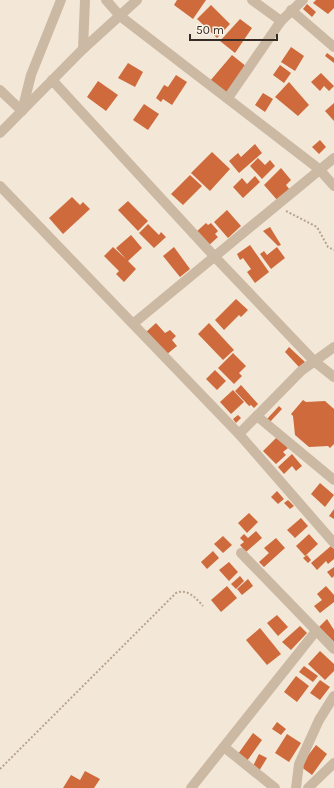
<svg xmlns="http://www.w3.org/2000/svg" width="334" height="788" font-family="Karla,sans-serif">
	<rect width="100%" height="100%" fill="#f3e8d8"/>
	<g fill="#ce6a3b">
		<polygon points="177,0 206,0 193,19 174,5"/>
		<polygon points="316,0 334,0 334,8 328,14 313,3"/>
		<polygon points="307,4 316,12 312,17 303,9"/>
		<polygon points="211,5 230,24 217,38 197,19"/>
		<polygon points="240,19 252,28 235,53 220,41"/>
		<polygon points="291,47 304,56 295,71 281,62"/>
		<polygon points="327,53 334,58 334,63 325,56"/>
		<polygon points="232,55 247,67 228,96 210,81"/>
		<polygon points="128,63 143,72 135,87 118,78"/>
		<polygon points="280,65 291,73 284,83 273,75"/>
		<polygon points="321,73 334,86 329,91 324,86 320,91 311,82"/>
		<polygon points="176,75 187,82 172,105 163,99 161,102 156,98 164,85 168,87"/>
		<polygon points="98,81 118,95 106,111 87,97"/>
		<polygon points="289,82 309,105 298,116 275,97"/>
		<polygon points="263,93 273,99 265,112 255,105"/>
		<polygon points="334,103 334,121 325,111"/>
		<polygon points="144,104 159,114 148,130 133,120"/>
		<polygon points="320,140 326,147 319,154 312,147"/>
		<polygon points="255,144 262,153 239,173 229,161 238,153 241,157"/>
		<polygon points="212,152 230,169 210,191 191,173"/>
		<polygon points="258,158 265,165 270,160 275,166 262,179 250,166"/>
		<polygon points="281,168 291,180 286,185 290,190 278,201 264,185"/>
		<polygon points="190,175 202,186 183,205 171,194"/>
		<polygon points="255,176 260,182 243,198 233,187 242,178 247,184"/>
		<polygon points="72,197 80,205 83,202 90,209 63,234 49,218"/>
		<polygon points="128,201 148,221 138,231 118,210"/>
		<polygon points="227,210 241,226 228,238 214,222"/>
		<polygon points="206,223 208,225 211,223 218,231 215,234 218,237 207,247 195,233"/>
		<polygon points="148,224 159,235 161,232 166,237 154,248 139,233"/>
		<polygon points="270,227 281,245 278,246 263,231"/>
		<polygon points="131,235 142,248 128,261 136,269 124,282 116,274 119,271 104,256 113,247 126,259 116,248"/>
		<polygon points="250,245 269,272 255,283 247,272 251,269 243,258 240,260 237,254"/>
		<polygon points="174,247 190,269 180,277 163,256"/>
		<polygon points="277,247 285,258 271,269 260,254 264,251 267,255"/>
		<polygon points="236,299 248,310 241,317 239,315 224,330 215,320"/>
		<polygon points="156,323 165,333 170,330 176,336 172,340 177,346 166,355 146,332"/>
		<polygon points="209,323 234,350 223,360 198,334"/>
		<polygon points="289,347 305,362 299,367 285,352"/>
		<polygon points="233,353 246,366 239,373 242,376 234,384 218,368"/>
		<polygon points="215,370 226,381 217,390 206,379"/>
		<polygon points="241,385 258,404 254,408 251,405 249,406 235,391"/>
		<polygon points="233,390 244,402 231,414 220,402"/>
		<polygon points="303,400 306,402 325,401 334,409 334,444 330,448 328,446 309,447 295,435 293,416 291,414"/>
		<polygon points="279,406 282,409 269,423 266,420"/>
		<polygon points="238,415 241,418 236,423 233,419"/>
		<polygon points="277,437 288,448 283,452 286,455 276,464 263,451"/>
		<polygon points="292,454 302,466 296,471 292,466 284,474 278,467"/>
		<polygon points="320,483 334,495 325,507 311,494"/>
		<polygon points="277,491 284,499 278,504 271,497"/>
		<polygon points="288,500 294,506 290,509 284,503"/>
		<polygon points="334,509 334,519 329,516"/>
		<polygon points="249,513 258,522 247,533 238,523"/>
		<polygon points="301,518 308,526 295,538 287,530"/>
		<polygon points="256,531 262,538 246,552 240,545 244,542 240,538 244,534 248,538"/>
		<polygon points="309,534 318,544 305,556 296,546"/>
		<polygon points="223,536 232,545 223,553 214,544"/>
		<polygon points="276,538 285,548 264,567 259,562 269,553 264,548"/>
		<polygon points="331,546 334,549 334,559 328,564 326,561 317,570 311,563"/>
		<polygon points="213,551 219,558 207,569 201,562"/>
		<polygon points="307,555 311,560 308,563 303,558"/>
		<polygon points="229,562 238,572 229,581 219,570"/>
		<polygon points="334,567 334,576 332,578 327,572"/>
		<polygon points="240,576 244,581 236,589 231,584"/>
		<polygon points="248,579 253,586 242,595 237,589"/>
		<polygon points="227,586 237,598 221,612 211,600"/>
		<polygon points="326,586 334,595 334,602 320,613 314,606 322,600 317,594"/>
		<polygon points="277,615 288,627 278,636 267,623"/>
		<polygon points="327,619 334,630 334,642 319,627"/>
		<polygon points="300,626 307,633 291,650 282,642"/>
		<polygon points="260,628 281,654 267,665 246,640"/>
		<polygon points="320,651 334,664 334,671 325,680 308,664"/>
		<polygon points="304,666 318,676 313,682 299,672"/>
		<polygon points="296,676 309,686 297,702 284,692"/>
		<polygon points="320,680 330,687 320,700 310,693"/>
		<polygon points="277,722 286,729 281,735 272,729"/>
		<polygon points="253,733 262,740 247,761 238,754"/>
		<polygon points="287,734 301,743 289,762 275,753"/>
		<polygon points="316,745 327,754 312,775 300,766"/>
		<polygon points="259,754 267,758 259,771 252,768"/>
		<polygon points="85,771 100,779 94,788 63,788 71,775 80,780"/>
	</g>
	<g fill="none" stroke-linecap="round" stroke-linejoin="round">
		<g stroke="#b8a38e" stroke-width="2" stroke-dasharray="2 2" stroke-linecap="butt">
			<polyline points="286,211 317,227 328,247 334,250"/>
			<path d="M0,769L176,593C187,588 196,598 203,606"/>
		</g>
		<g stroke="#ccb9a4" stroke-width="10">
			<polyline points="106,0 120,16 319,169 334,186"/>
			<polyline points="252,0 281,21"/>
			<polyline points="291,10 334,47"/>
			<polyline points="83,49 85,0"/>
			<polyline points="52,80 214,256 314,361 334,377"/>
			<polyline points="0,90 22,111 31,75 61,0"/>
			<polyline points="228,98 281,21 303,0"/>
			<polyline points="0,133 83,49 137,0"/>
			<polyline points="0,186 239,434 334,543"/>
			<polyline points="134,323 334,158"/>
			<polyline points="257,416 334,480"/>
			<polyline points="239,434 301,371 334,347"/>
			<polyline points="241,553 334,649"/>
			<polyline points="224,747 275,788"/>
			<polyline points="191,788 316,631"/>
			<polyline points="296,788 299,764 319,720 334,696"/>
			<polyline points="308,788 334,763"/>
		</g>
	</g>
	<path d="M190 34v6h87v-6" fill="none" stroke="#362c26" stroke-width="2"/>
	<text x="196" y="34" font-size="12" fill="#362c26" stroke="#faf2e5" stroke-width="3" paint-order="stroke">50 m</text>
</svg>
